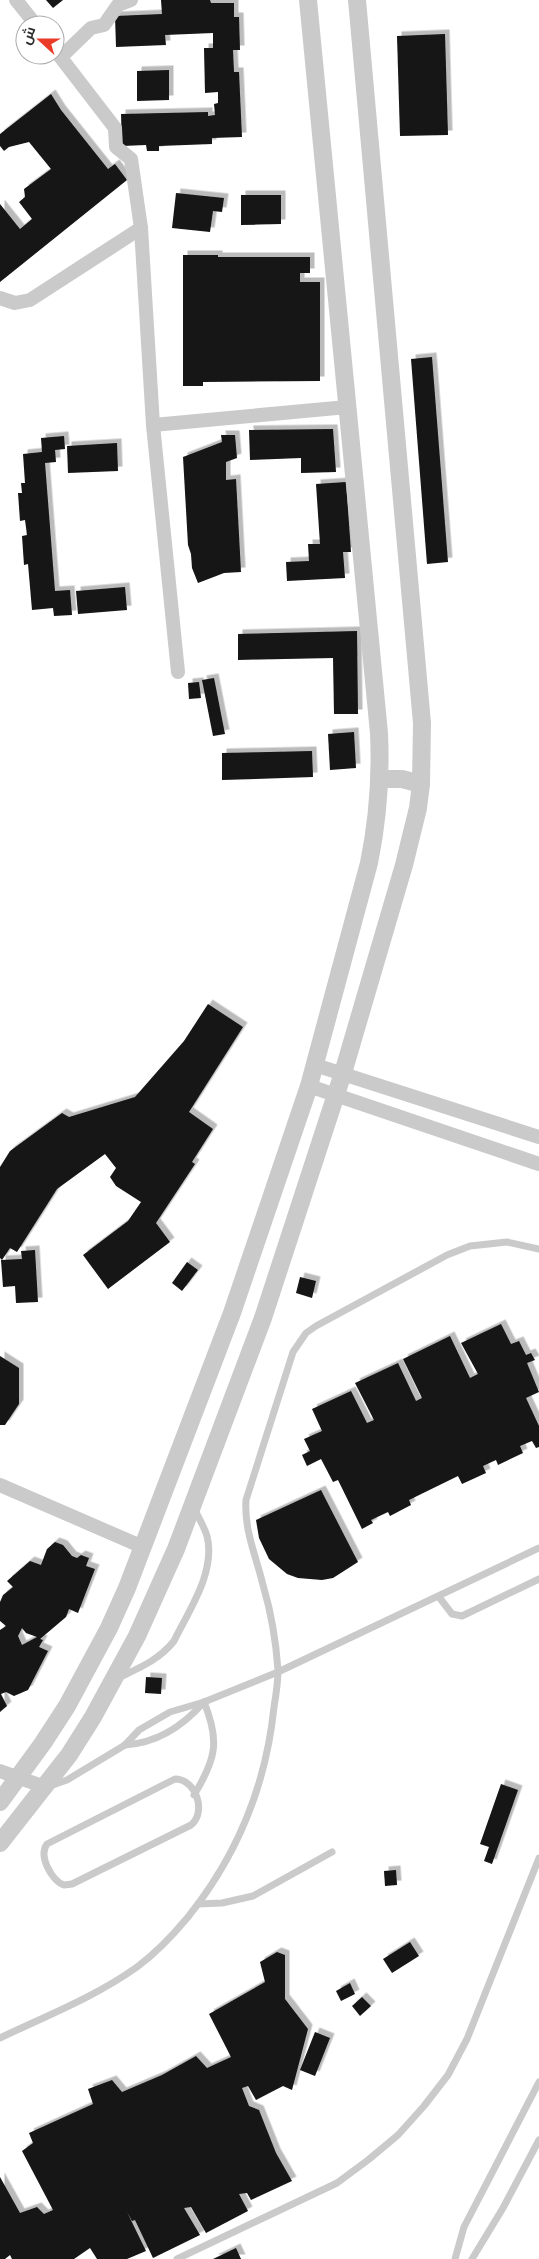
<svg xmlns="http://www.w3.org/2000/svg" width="539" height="2259" font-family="'DM Sans',Cairo,sans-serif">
	<defs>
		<filter id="shadow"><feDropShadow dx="4.5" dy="-4.5" stdDeviation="0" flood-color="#0004"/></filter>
	</defs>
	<rect width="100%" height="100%" fill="#fff"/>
	<g fill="#141414" fill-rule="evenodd" filter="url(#shadow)">
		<polygon points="46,0 63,0 53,8"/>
		<polygon points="161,0 210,0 211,3 234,3 234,17 239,17 240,50 233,50 234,72 239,72 242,137 212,138 212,144 159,146 159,151 147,151 146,145 122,146 121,114 208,112 208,116 215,115 214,104 218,103 218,92 205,93 204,48 213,48 213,33 165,35 166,45 116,47 115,16 162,14"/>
		<polygon points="445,34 448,135 400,136 397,36"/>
		<polygon points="169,70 169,100 137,101 137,71"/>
		<polygon points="51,94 61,110 108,169 115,164 127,180 0,282 0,204 20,229 32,219 19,202 25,197 24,189 51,169 29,142 9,147 4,151 0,146 0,134"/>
		<polygon points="176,193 224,198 222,212 213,211 210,232 172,228"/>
		<polygon points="241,195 281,195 281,224 241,225"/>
		<polygon points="183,255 218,255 218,257 310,257 310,273 300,273 300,282 320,282 320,381 203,382 203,386 183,386"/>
		<polygon points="432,357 448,562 427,564 411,359"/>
		<polygon points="333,429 336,472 301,473 301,458 250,460 249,430"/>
		<polygon points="221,435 235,435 237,458 226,462 226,480 236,479 241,572 224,573 198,583 192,568 191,554 188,545 183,457 222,442"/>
		<polygon points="64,436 65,449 55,450 56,462 45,463 55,591 70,590 72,615 54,616 53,608 32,610 28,564 24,565 22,536 27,535 25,520 20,521 18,493 22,493 21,483 25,483 23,454 42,452 41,438"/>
		<polygon points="117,443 118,471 68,473 67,446"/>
		<polygon points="346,482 351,552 343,552 345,578 287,581 286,562 309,561 308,544 320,544 316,484"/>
		<polygon points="125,587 127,610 78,614 76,591"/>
		<polygon points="357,631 358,714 334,714 333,658 238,660 238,634"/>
		<polygon points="214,678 225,734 213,736 202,680"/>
		<polygon points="199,682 201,698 189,699 188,683"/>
		<polygon points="354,732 356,768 330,770 328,734"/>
		<polygon points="312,751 313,777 222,780 222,753"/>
		<polygon points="208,1004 243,1027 189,1112 213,1129 192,1162 195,1164 156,1223 170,1242 108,1289 83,1255 128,1221 141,1202 116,1186 110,1177 116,1168 105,1154 57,1189 17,1252 10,1248 2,1260 0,1258 0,1167 10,1151 62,1113 69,1117 135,1097 184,1041"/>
		<polygon points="35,1250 38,1302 16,1303 15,1286 3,1287 1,1260 22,1259 21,1251"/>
		<polygon points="187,1262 198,1270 182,1291 172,1283"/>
		<polygon points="300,1277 316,1281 312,1298 296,1293"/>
		<polygon points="501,1324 511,1344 519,1341 526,1355 531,1353 535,1360 527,1363 539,1392 526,1398 539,1426 539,1447 536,1448 532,1441 520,1446 523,1453 498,1465 496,1460 483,1466 486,1473 462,1484 458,1476 409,1500 411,1505 390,1516 388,1512 371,1520 373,1523 362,1529 338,1480 333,1482 321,1459 307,1466 302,1455 310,1451 304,1439 322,1431 312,1409 351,1391 367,1423 374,1420 355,1383 398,1363 416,1401 422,1398 403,1359 450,1336 470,1378 478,1374 461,1343"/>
		<polygon points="0,1356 19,1368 19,1404 5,1425 0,1425"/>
		<polygon points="321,1490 358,1562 333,1578 322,1580 298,1578 287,1574 269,1559 259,1538 256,1520"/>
		<path d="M55,1542L63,1545L72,1556L77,1558L81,1555L89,1558L86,1566L95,1569L78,1613L69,1609L66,1617L40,1639L43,1640L39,1647L48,1651L28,1690L14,1696L6,1692L1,1694L7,1706L0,1712V1630L6,1626L0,1621V1602L3,1595L13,1587L7,1581L30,1561L41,1565L47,1549ZM22,1628L26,1633L37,1637L22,1645L18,1636Z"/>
		<polygon points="146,1677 162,1678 161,1694 145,1693"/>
		<polygon points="501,1784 518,1790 492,1864 484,1861 489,1847 480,1844"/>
		<polygon points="396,1870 397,1885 385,1886 384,1871"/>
		<polygon points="410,1942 419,1956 392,1973 383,1959"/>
		<polygon points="277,1952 285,1955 285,1999 308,2029 292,2090 283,2086 256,2100 248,2086 242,2088 249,2106 259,2110 276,2153 292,2181 251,2200 247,2193 239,2194 248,2211 206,2233 191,2207 184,2208 200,2235 153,2258 135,2220 132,2221 127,2212 146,2251 127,2259 97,2259 90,2248 74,2259 12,2259 10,2255 5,2259 0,2259 0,2177 20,2213 37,2207 44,2214 53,2210 22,2151 33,2143 29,2133 93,2104 88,2089 112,2080 122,2092 162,2075 196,2056 207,2068 231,2057 209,2014 265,1982 260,1962"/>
		<polygon points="350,1983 355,1994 341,2001 336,1991"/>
		<polygon points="362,1997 371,2006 360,2016 352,2006"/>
		<polygon points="315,2032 330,2038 315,2076 300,2070"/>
		<polygon points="236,2248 241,2259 213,2259"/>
	</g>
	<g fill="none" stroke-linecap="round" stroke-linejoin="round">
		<g stroke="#cacaca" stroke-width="7">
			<polyline points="439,1597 452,1614 462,1616 539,1579"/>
			<path d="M118,1678C139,1668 159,1660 174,1641C189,1610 216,1572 207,1536C204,1526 198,1517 194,1508"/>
			<path d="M125,1745C158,1743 183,1726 204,1702"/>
			<path d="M175,1779C196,1779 207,1812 191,1825L72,1884L64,1885C52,1881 38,1856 47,1844Z"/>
			<polyline points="50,1786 67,1780 125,1745 139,1730 170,1712 204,1702 278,1672 539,1548"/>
			<path d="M194,1795C216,1759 220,1741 204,1702"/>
			<polyline points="198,1904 222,1903 253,1896 332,1852"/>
			<path d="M0,2038C46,2016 95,1997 137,1967C156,1953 173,1935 188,1917C237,1856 266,1785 274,1707C276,1695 278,1682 278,1670C276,1641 271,1612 263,1585C256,1556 244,1530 246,1500L293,1352L306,1333L316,1326L447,1255L470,1246L507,1242L539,1249"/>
			<polyline points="177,2259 337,2183 368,2160 398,2135 424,2106 448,2075 467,2039 539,1858"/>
			<polyline points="455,2259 464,2227 539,2082"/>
			<polyline points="472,2259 503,2208 539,2140"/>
		</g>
		<g stroke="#cacaca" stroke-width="14">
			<polyline points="16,0 36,25"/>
			<polyline points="55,50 115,128 116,147 131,159 141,228 153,425 178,672"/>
			<polyline points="61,57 91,28 104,25 118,5 131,0"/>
			<polyline points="0,298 15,303 30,300 141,228"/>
			<polyline points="153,425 347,407"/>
			<polyline points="315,1065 539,1137"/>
			<polyline points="309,1086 539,1164"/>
			<polyline points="0,1485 143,1547"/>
			<polyline points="0,1771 45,1787"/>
		</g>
		<g stroke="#cacaca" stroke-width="18">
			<polyline points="380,779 402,779 421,784"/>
			<path d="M0,1802L43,1743L67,1706L109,1628L127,1588L232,1313L309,1086L369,863C378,819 381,777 379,733L308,0"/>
			<polyline points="0,1843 69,1755 93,1717 137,1636 176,1549 263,1318 343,1073 404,865 418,808 421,784 422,723 357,0"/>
		</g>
	</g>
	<g transform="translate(40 40) rotate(291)"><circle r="24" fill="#ffffff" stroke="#ababab"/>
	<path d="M0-4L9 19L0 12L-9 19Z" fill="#ea3a28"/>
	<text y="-8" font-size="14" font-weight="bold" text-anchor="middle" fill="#2d2d2d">ش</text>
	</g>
</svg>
